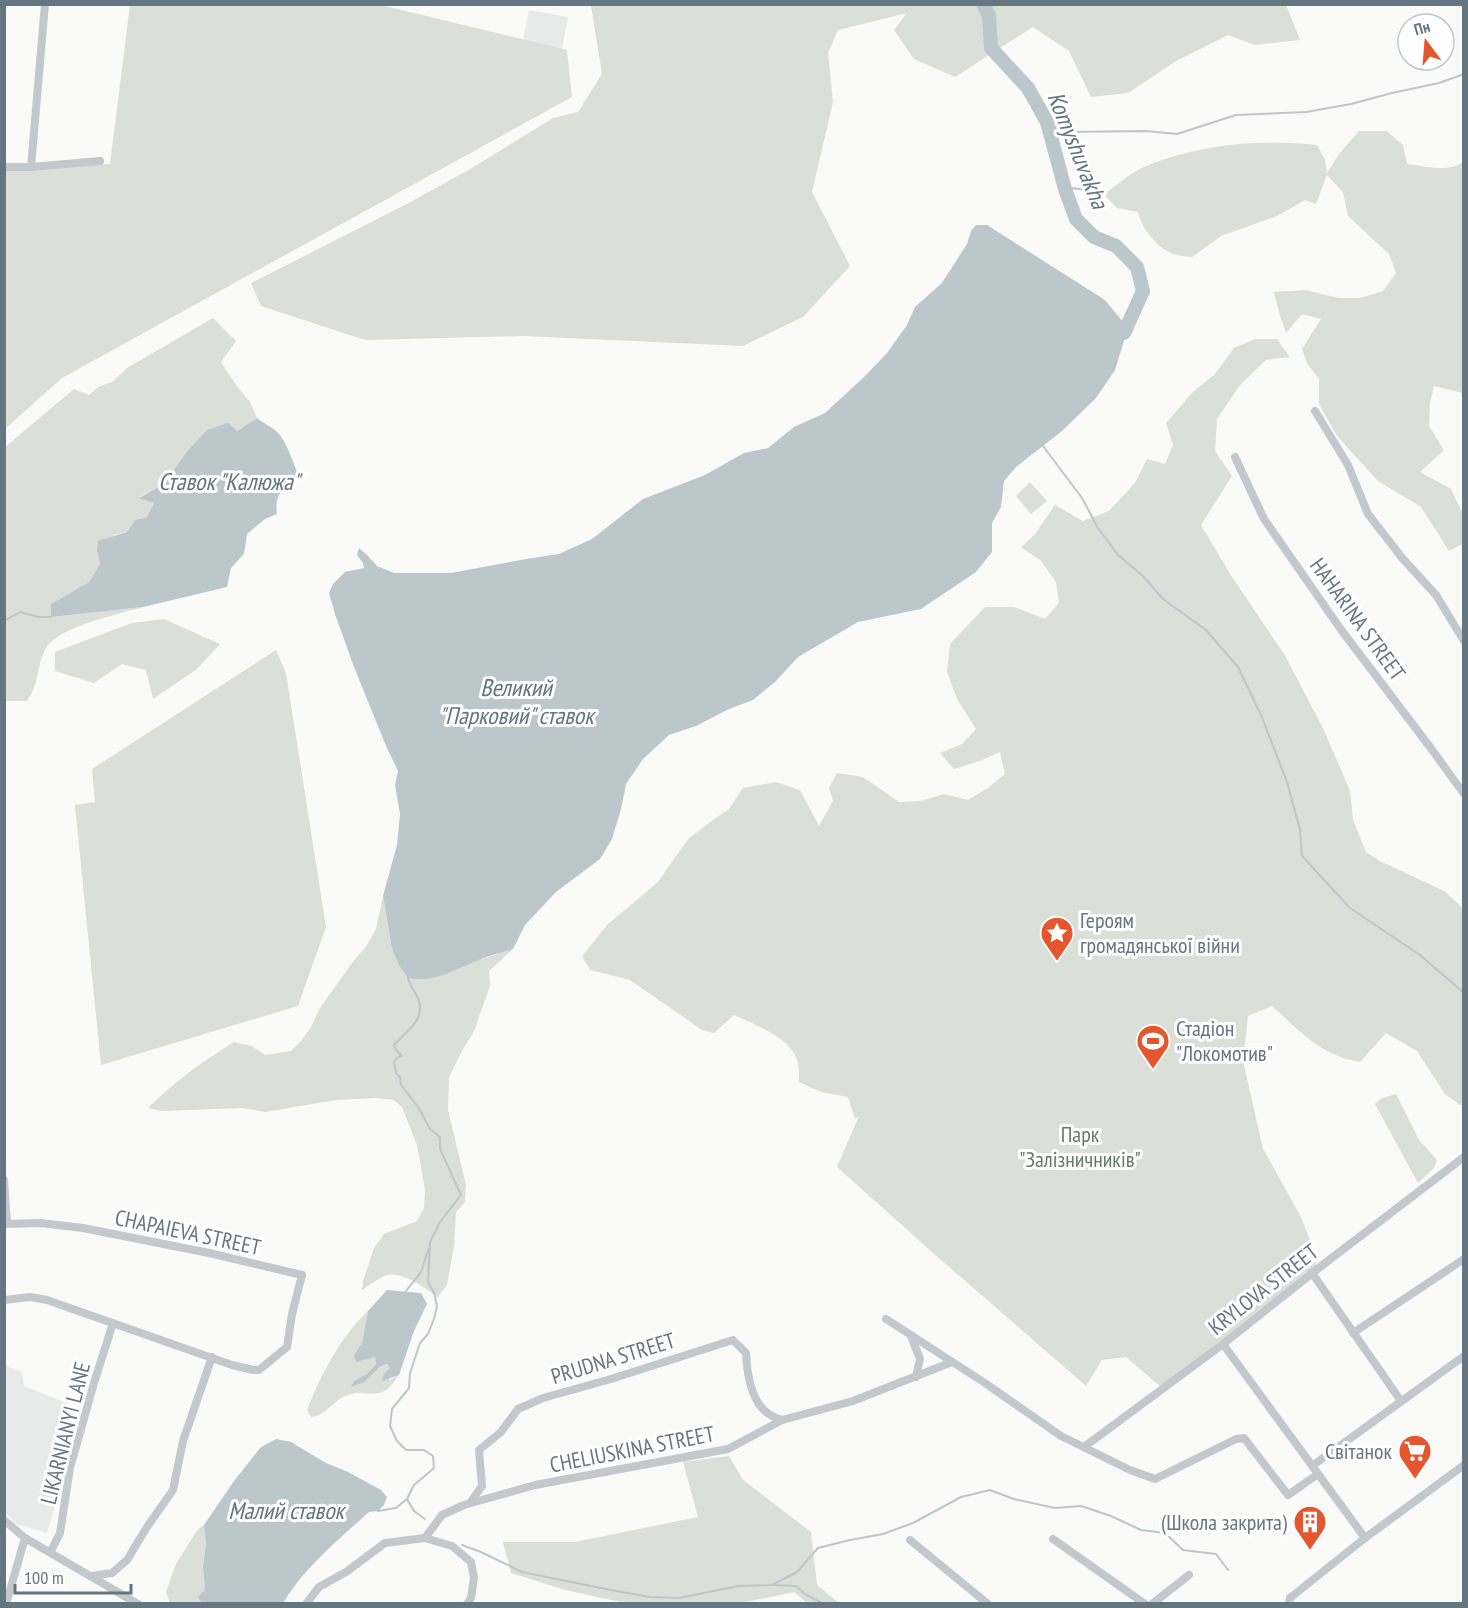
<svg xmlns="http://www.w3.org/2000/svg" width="1468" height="1608" font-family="'PT Sans Narrow',sans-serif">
	<rect width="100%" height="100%" fill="#fafaf8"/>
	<g fill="#e8e9e9">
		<polygon points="529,10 568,17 560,59 521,51"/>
		<polygon points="4,1365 22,1372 24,1386 81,1409 55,1498 57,1499 47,1533 16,1524 5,1513 4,1483 6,1480 4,1479"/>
	</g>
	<g fill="#dadfd7">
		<polygon points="130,5 381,5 567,50 572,97 62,378 5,429 4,171 110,164"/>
		<polygon points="591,5 1286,5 1300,40 1255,45 1228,35 1176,61 1128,93 1091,97 1069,51 1033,27 955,77 914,59 894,30 907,13 838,30 828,53 833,102 812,192 850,266 803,317 743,346 523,336 365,340 261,306 251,283 405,205 472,168 553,118 578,112 602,74"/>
		<path d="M1359,131H1387L1403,145L1407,164C1425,166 1448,173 1463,162V393L1434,386L1430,403L1429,426L1444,450L1420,472L1451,489L1463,514V544L1449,551L1421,507L1378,481L1337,436L1319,404V379L1307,363L1302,349L1321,319L1302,314L1286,333L1280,316L1274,292L1306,290L1338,298H1360L1383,291L1396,273L1389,254L1348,216L1343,192L1327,175L1316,204L1305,200L1277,216L1221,236L1192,257C1185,256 1175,256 1169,252C1154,244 1142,228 1138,212L1117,208L1106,197V193C1117,185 1128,175 1140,169C1190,145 1263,138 1317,145L1325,160L1327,173L1339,154Z"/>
		<path d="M213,318L236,341L221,362L236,385L250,402L257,418L237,431L207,430L189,449L163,484L139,497L154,503L147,517L135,520L127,532L114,535L97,552L100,564L89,582L51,604V617L143,607C119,614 58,627 46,648C38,662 39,674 34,688C32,693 29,697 27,701H5L4,448L74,389L89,395L98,387L112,382L127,368Z"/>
		<path d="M1255,339H1277L1290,357L1266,360L1240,385L1217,419L1215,451L1232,476L1201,525L1232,577L1284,654L1323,728L1350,791L1353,820L1366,852L1380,861L1444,891L1464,909L1463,1104L1460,1105L1445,1094L1417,1051L1386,1033L1360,1062C1321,1056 1300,1031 1272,1006L1248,1016L1243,1061L1263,1149L1301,1217L1315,1253L1316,1266L1161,1387L1126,1357L1102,1360L1086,1386L932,1252L837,1167L859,1116L855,1119L848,1097L821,1092L799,1082C799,1076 799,1069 798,1063C793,1038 755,1025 734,1015L714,1033L702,1030L630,980L590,970L582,956L607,925L658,882L688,839L713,820L729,809L743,788L776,782L800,790L819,826L833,801L829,788L837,773L863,777L899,802L921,801L944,794L968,800L988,788L1005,774L1000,752L980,761L954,769L940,753L962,744L976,729L957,699L947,672L950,644L985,607H1014L1045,619L1059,603L1056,582L1041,561L1021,547L1035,534L1055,505L1083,521L1109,511L1135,483L1147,459L1165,464L1173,445L1166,423L1192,393L1215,374L1234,348Z"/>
		<polygon points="1030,482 1047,501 1031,514 1016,496"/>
		<polygon points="164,619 220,644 197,669 153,699 146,670 122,664 94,683 55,671 55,652 132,623"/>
		<polygon points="276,650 286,673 326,927 298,1006 101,1065 75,805 95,802 92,769"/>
		<path d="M383,896L392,949L482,959L513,949L489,971L490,986L474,1031L462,1051L449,1077L448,1110L466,1185L465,1202L456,1212L454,1247L447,1285L438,1297C426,1288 402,1271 386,1275C380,1277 369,1286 362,1290L363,1281L374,1248L384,1234L417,1221L424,1208L425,1190L417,1145L402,1107L394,1100L376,1098L336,1100L265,1112L243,1108L161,1111L148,1108C174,1082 202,1062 234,1042L252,1046L265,1055L291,1051L301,1041L311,1027L320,1008L352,963L367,945L376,929Z"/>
		<polygon points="1396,1094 1419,1140 1437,1160 1434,1168 1418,1183 1375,1104 1382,1098"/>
		<path d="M368,1311L362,1343L354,1355L368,1358L375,1357L376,1364L367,1374L354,1381L352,1386C366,1382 374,1369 388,1364L390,1368L389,1380L399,1375C395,1380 391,1387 386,1390C374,1398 360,1390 348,1395C332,1400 328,1415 311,1417L307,1410C322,1373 339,1339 368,1311Z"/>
		<polygon points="729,1456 743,1480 811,1532 817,1585 839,1603 807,1603 794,1592 741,1603 626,1603 565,1590 511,1573 503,1542 575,1542 698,1517 683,1462"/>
		<polygon points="204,1525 206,1543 203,1567 205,1590 199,1597 202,1603 170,1603 166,1592 176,1564 198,1529"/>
	</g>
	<g fill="#bbc7cb">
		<path d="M976,225H987L1105,300L1123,322L1124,341L1115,370L1096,398L1062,431L1016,467L1004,481L1001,507L992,523V552L976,572L921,609L858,622L798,657L776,681L753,700L729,709L696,726L669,735L643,759L626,784L621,809L612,839L600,859L556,892L525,925L513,949C502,953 491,955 481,959C458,968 433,984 408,978L399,965L392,949L383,896L397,845L400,814L395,785L398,771L386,746L354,667L335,614L329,593L333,584L345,572L364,568L363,563L357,555L359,548L368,556L377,566L394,573H451L526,559L559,554L592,539L643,499L705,475L744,453L768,448L794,427L825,413L864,377L887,353L907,325L915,307L942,283L967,244L971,231Z"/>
		<path d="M257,418C263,423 270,426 276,431C287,440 294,466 300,479C283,488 274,493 277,514L265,519L247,534L244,554L231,568L227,587L143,607L51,617V604L89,582L100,564L97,552L98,541L127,532L135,520L147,517L154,503L139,498L163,484L189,449L207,430L228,423L237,431Z"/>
		<polygon points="387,1290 421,1293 427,1304 414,1331 399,1375 382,1381 384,1374 390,1368 387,1364 380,1367 364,1382 351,1387 354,1381 367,1374 376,1364 375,1357 356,1362 354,1355 362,1343 368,1311"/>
		<path d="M276,1439L291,1442L326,1463L348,1472L381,1490L387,1497L384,1505L378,1511L369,1512C339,1539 304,1568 283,1603H202L198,1597L205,1590L203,1567L206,1543L204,1525L234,1481L261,1447Z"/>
	</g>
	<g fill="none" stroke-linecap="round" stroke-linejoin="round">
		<g stroke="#bbc7cb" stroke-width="2">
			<polyline points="1047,122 1064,132 1146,131 1177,134 1236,115 1306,112 1351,104 1392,93 1439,83 1464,74"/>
			<polyline points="1065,187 1106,193"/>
			<polyline points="1043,446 1082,498 1098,528 1118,555 1143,576 1163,599 1206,630 1238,667 1261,715 1287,782 1300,830 1302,856 1350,908 1420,955 1464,993"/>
			<polyline points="4,621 20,612 38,617 51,617"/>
			<polyline points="406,1291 421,1272 429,1248"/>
			<polyline points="407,1499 414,1511 425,1519"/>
			<path d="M378,1511L396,1508L407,1499L414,1485L434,1468L433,1456L424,1450H406L397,1441L390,1426L392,1409L409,1388L410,1373L420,1343L428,1334L434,1319L437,1306L434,1293L428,1282L430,1242L440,1222L461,1195L440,1149V1137L430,1129L419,1108L401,1085L400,1077L396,1073L394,1062L398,1057L402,1056L396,1050L394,1045C406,1031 425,1021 419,1001C416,992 410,987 408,978"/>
			<polyline points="462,1545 481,1552 522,1572 611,1590 650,1597 679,1598 738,1586 772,1585 797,1572 818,1548 850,1540 883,1534 913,1523 961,1497 990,1490 1014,1499 1055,1508 1081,1506 1111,1516 1141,1530 1165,1533 1183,1550 1216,1554 1228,1570"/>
			<polyline points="775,1585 796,1586 805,1594 824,1604"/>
		</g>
		<polyline stroke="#bbc7cb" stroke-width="14" points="983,4 989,15 991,48 1028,88 1047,122 1065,189 1076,219 1094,237 1116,246 1137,267 1143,291 1124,333"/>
		<g stroke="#c3c8cc" stroke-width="8">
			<polyline points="4,167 31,167 100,161"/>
			<polyline points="31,167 45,4"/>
			<polyline points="1315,411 1348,465 1368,514 1403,559 1436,595 1464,641"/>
			<polyline points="1235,457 1264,519 1342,631 1430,747 1464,794"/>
			<polyline points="4,1180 7,1224"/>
			<polyline points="4,1224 41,1223 83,1228 209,1253 302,1275 292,1314 287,1347 259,1370 253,1370 232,1365 47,1300 30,1297 4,1300"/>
			<polyline points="1312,1273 1401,1401"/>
			<polyline points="886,1319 985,1383 1061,1436 1130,1470 1155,1479 1236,1439 1244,1438 1288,1495 1318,1474"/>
			<polyline points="1353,1333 1464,1259"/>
			<polyline points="911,1336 920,1359 916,1377"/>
			<polyline points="1223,1344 1365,1538"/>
			<polyline points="1084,1447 1223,1344 1320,1267 1464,1157"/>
			<polyline points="1312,1466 1464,1356"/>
			<path d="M470,1503L482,1486L479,1450L501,1432L518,1409L543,1398L611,1379L733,1340L746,1353C747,1373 751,1403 769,1414C773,1417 778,1419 782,1420"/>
			<polyline points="4,1520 25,1538 138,1604"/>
			<polyline points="425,1538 442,1515 464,1505 535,1485 728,1449 782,1420 853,1401 952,1362"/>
			<polyline points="1053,1539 1145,1604"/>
			<polyline points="910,1540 988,1604"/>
			<polyline points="51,1551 60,1533 70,1468 94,1383 113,1323"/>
			<polyline points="92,1576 112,1573 127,1560 147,1527 173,1490 183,1441 212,1357"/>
			<polyline points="6,1604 25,1538"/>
			<polyline points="306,1604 319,1587 346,1572 385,1543 425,1538 452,1546 471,1562 474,1578 471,1598 467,1604"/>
			<polyline points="1152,1604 1189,1575"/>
			<polyline points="1289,1604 1290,1598 1365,1538 1464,1465"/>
		</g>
	</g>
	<defs>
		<g id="sight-pin" transform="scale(1.725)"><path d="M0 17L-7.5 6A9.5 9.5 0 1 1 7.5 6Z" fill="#e4572e" stroke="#fff"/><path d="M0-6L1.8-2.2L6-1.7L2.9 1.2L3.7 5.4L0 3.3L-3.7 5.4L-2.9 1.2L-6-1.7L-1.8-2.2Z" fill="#fff"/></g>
		<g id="stadium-pin" transform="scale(1.725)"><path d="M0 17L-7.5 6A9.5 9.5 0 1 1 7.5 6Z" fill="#e4572e" stroke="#fff"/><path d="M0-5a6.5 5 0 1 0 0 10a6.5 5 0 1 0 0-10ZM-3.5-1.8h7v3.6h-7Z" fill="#fff"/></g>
		<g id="supermarket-pin" transform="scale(1.725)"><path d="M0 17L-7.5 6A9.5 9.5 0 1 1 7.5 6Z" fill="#e4572e" stroke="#fff"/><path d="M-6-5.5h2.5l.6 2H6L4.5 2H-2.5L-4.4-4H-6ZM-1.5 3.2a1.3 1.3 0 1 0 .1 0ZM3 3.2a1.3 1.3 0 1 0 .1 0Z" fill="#fff"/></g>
		<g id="building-pin" transform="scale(1.725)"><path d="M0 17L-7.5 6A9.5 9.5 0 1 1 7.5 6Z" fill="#e4572e" stroke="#fff"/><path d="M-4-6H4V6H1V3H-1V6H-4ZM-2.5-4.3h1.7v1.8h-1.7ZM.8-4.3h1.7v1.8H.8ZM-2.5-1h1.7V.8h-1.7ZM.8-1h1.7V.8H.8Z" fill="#fff"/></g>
	</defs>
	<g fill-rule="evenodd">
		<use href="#sight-pin" x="1057" y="933"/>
		<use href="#stadium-pin" x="1153" y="1041"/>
		<use href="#supermarket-pin" x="1415" y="1451"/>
		<use href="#building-pin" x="1310" y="1522"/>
	</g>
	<g text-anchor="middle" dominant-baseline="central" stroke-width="6" stroke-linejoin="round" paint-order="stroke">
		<g font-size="22" fill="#657683" stroke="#fff">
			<text transform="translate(1358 619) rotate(54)">HAHARINA STREET</text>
			<text transform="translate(188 1232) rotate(12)">CHAPAIEVA STREET</text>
			<text transform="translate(1263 1289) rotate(-38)">KRYLOVA STREET</text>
			<text transform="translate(613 1358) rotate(-17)">PRUDNA STREET</text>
			<text transform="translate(65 1433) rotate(-76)">LIKARNIANYI LANE</text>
			<text transform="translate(632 1449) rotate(-11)">CHELIUSKINA STREET</text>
		</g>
		<g font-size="22" fill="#657683" stroke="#fff" text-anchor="start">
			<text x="1080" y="920">Героям<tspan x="1080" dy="25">громадянської війни</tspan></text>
			<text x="1176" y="1028">Стадіон<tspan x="1176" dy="25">"Локомотив"</tspan></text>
			<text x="1392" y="1451" text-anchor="end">Світанок</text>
			<text x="1287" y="1522" text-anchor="end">(Школа закрита)</text>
		</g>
		<g font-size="22" fill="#687a64" stroke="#fff">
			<text x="1080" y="1134">Парк<tspan x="1080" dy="25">"Залізничників"</tspan></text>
		</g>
		<g font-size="24" font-style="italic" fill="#60757c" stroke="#fff">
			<text transform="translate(1078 150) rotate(68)">Komyshuvakha</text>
			<text x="229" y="481">Ставок "Калюжа"</text>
			<text x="516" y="687">Великий<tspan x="516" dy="28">"Парковий" ставок</tspan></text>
			<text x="286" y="1510">Малий ставок</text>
		</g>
	</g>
	<rect width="1468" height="1608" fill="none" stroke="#657683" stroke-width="12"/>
	<g transform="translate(1426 42) rotate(344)"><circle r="28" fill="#ffffff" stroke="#c1c8cd" stroke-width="1.5"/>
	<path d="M0-4.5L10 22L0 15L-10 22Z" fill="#e4572e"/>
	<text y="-9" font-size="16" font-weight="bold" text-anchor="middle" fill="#657683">Пн</text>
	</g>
	<path d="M15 1584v9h116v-9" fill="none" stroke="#657683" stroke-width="3"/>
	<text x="24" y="1584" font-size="18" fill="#657683" stroke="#ffffff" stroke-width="4.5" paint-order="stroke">100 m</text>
</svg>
